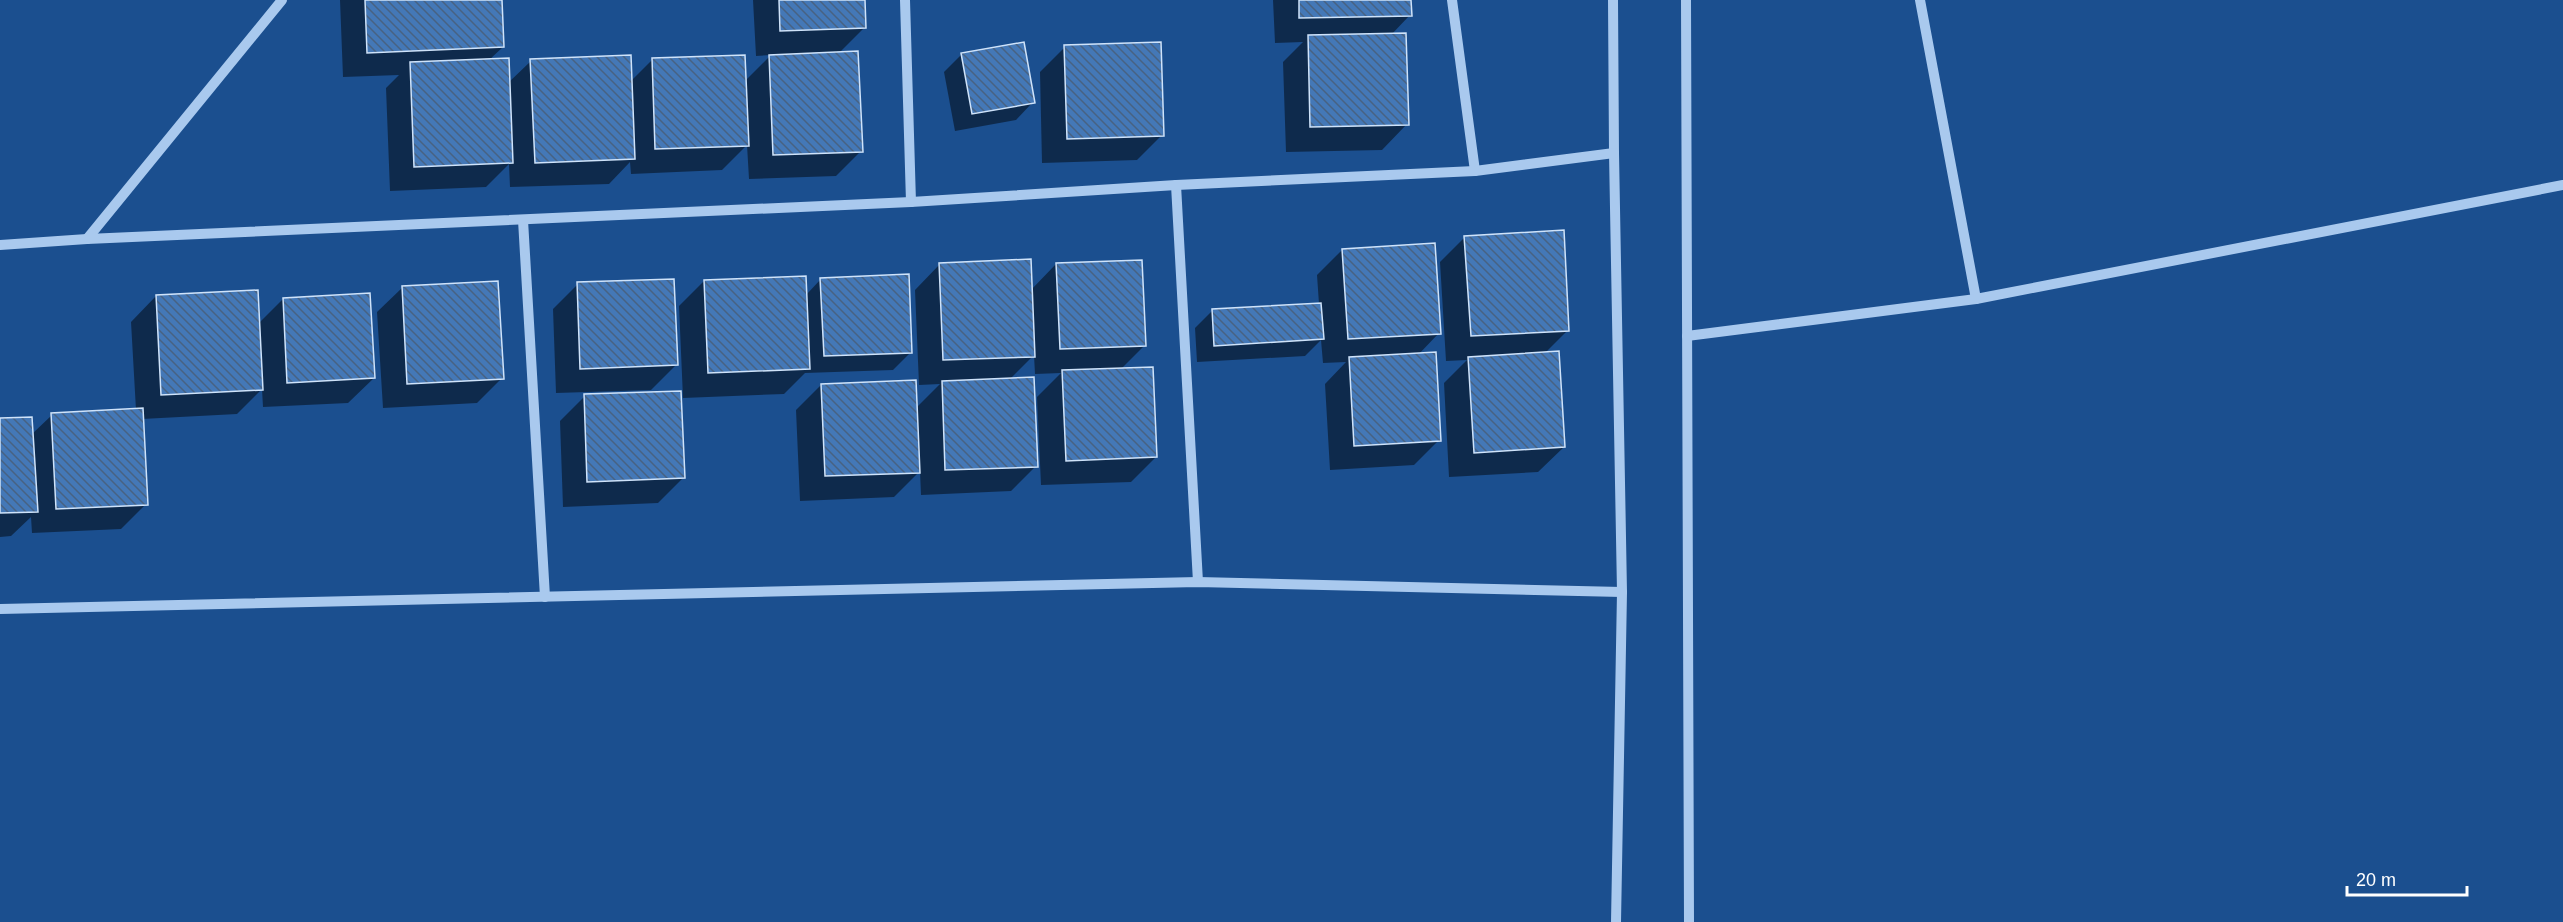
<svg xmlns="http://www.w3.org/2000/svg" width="2563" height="922" font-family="Arial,sans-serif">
	<defs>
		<pattern id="building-back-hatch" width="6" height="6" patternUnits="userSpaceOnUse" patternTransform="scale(1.5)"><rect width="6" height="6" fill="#4478b7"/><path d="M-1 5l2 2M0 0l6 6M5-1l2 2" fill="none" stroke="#486282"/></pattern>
	</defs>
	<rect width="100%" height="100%" fill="#1b4f8f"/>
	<g fill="#0007">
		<polygon points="340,0 501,0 503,47 489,60 508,83 531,61 630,82 652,60 745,81 771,55 756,56 753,0 864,0 865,27 838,54 861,151 836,176 749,179 747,145 722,170 631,174 630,162 609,184 510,187 509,164 486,187 390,191 386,88 399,75 343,77"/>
		<polygon points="1273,0 1410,0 1410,15 1391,35 1407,124 1382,150 1286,152 1283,62 1303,42 1275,43"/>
		<polygon points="1065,47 1162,135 1137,160 1042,163 1040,72"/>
		<polygon points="962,54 1033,102 1016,120 955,131 944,72"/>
		<polygon points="1465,237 1568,330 1544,354 1564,447 1538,472 1449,477 1444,383 1467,360 1446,361 1440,262"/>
		<polygon points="1342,250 1439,333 1418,355 1439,440 1414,465 1330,470 1325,384 1346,362 1323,363 1321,340 1305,356 1197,362 1195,328 1213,310 1319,304 1317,275"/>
		<polygon points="940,264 1030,291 1056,264 1144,346 1120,370 1156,457 1131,482 1041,485 1037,397 1061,373 1035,374 1034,355 1010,379 1036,466 1011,491 921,495 920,471 894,497 800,501 796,410 821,385 916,408 940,384 919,385 915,290"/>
		<polygon points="821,279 911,352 893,370 805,373 784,394 683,398 679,306 704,281 806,295"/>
		<polygon points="578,284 676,365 651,390 556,393 553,309"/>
		<polygon points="403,287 502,378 477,403 383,408 377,312"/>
		<polygon points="156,296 258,324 283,299 374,378 348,403 263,407 262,389 237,414 142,419 146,504 121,529 32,533 31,517 11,536 0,537 0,420 32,434 52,415 136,410 131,322"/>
		<polygon points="585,396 683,478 658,503 563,507 560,421"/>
	</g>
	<g fill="url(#building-back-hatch)" stroke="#cfe3fa" stroke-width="1.5">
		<polygon points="365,0 502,0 504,47 367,53"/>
		<polygon points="779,0 865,0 866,28 780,31"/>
		<polygon points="1299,0 1411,0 1412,16 1299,18"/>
		<polygon points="1406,33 1409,125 1310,127 1308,35"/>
		<polygon points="1024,42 1035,103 972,114 961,53"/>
		<polygon points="1161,42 1164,136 1067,139 1064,45"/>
		<polygon points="858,51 863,152 773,155 769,55"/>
		<polygon points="631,55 635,159 535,163 530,59"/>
		<polygon points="745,55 749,146 655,149 652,58"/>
		<polygon points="509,58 513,163 414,167 410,62"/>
		<polygon points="1564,230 1569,331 1471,336 1464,236"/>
		<polygon points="1435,243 1441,334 1348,339 1342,249"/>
		<polygon points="1031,259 1035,357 943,360 939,263"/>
		<polygon points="1142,260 1146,346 1060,349 1056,263"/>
		<polygon points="909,274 912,353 824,356 820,278"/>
		<polygon points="806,276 810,369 708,373 704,280"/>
		<polygon points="674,279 678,365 580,369 577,282"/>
		<polygon points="498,281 504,379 407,384 402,286"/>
		<polygon points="258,290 263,390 161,395 156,295"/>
		<polygon points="370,293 375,378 287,383 283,298"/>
		<polygon points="1321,303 1324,339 1214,346 1212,309"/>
		<polygon points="1559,351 1565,447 1474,453 1468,357"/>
		<polygon points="1436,352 1441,441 1354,446 1349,357"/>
		<polygon points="1153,367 1157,457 1066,461 1062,370"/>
		<polygon points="1034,377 1038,467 945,470 942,381"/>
		<polygon points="916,380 920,473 825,476 821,384"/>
		<polygon points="681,391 685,478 587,482 584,394"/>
		<polygon points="143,408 148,505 56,509 51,413"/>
		<polygon points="32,417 38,512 0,513 0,418"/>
	</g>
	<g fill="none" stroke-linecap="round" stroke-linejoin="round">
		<g stroke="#a9c9ee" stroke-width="10">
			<polyline points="905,0 911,202"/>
			<polyline points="1452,0 1475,171"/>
			<polyline points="1613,0 1614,153 1622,592 1616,922"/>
			<polyline points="1686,0 1689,922"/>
			<polyline points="1920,0 1976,299"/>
			<polyline points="1176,185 1198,582"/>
			<polyline points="523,220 545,597"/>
			<polyline points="87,239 282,0"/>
			<polyline points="0,245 87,239 911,202 1176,185 1475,171 1614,153"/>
			<polyline points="1687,336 1976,299 2563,185"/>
			<polyline points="0,609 1198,582 1622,592"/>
		</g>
	</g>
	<path d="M2347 886v9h120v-9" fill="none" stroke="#ffffff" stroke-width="3"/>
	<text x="2356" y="886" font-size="18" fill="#ffffff" stroke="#1b4f8f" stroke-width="4.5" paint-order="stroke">20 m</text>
</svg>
